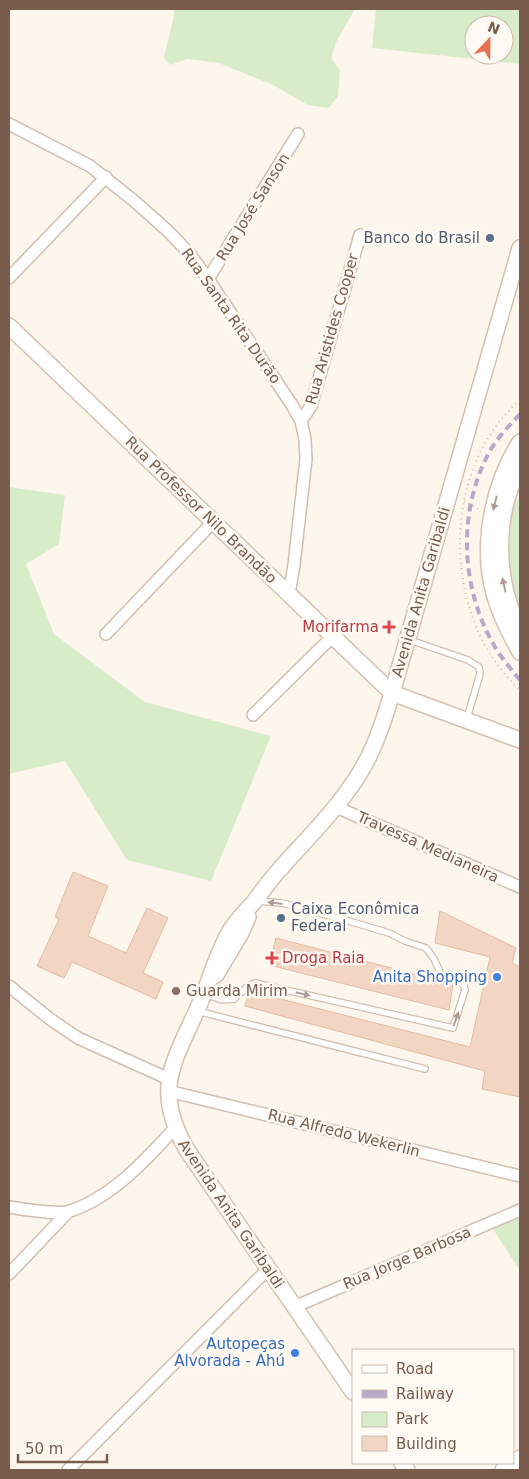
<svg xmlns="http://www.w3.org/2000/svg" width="529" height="1479" font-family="'DejaVu Sans',sans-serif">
	<rect width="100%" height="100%" fill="#fdf6ec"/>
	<g fill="#d8ecc9" fill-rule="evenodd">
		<path d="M174,9H355L336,42L331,58L340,70L338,96L329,108L308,105L271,84L219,63L187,59L170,65L164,58C166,46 175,19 174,9Z"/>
		<path d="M376,9H520V64L372,48ZM474,25H504V55H474Z"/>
		<polygon points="9,487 65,495 59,544 26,564 54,634 145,702 271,736 211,881 127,860 65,761 9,774"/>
		<polygon points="513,497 520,500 520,616 510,580 506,540"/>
		<polygon points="520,1217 520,1271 493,1229"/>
	</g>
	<g fill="#f3d5c3" stroke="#e6bba3">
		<polygon points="73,872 108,886 88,936 126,953 147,908 168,918 143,973 163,982 156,999 72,962 64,978 37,966 59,919 55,917"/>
		<polygon points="440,911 516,948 512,963 520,967 520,1097 482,1089 485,1071 245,1006 249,991 470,1047 490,957 435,943"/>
		<polygon points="276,938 453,984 449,1010 269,965"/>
	</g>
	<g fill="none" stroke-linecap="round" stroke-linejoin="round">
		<g stroke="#d1beb0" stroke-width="8">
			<g id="service">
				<polyline points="410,640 468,660 479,667 480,674 467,718"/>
				<path d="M205,994L222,1000L234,999L249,985L255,983L453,1028L465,990C464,979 450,978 441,974L434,959L426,948L405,941L389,933L359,924L282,903L257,901"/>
				<polyline points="197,1011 425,1069"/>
			</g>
		</g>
		<g stroke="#d1beb0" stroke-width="14">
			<g id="minor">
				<polyline points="9,124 90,166 133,200 168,231 189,253 208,279 292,405 301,421 305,439 306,459 294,565 289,594"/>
				<polyline points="9,278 106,177"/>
				<polyline points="208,279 298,134"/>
				<polyline points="301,421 311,406 360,235"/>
				<polyline points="106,634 213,522"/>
				<polyline points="253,715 333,636"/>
				<polyline points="336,807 520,887"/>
				<polyline points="9,986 50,1019 78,1038 169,1079"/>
				<polyline points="168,1091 520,1176"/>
				<path d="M9,1207C21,1209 60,1215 70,1211C111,1198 147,1159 175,1128"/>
				<polyline points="9,1274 68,1212"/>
				<polyline points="294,1307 520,1210"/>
				<polyline points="68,1470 268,1269"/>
			</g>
		</g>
		<g stroke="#d6c0b0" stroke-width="18">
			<g id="secondary">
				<polyline points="9,326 392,693 520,740"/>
				<path d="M520,442C494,483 482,538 492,585C497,609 508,631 520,652"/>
				<path d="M520,467C493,517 495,580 520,630"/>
				<polyline points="216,975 241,933 248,917"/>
				<path d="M353,1392L187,1150C154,1092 171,1067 196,1012C209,985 215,957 230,931C236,921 246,911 254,902C262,891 270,880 280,869C303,843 329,818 349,789C371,760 382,727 392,693L520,248"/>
				<polyline points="402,1463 407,1470"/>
				<polyline points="503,1470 520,1458"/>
			</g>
		</g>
		<g stroke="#d9b8a5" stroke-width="2" stroke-dasharray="1 4" stroke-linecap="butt">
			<path d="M520,400C439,470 441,619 520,690"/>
			<polyline points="464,501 480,510"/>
		</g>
		<use href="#service" stroke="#fff" stroke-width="5.5"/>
		<use href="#minor" stroke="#fff" stroke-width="11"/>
		<use href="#secondary" stroke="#fff" stroke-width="15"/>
		<path stroke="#b9a8c9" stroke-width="4" stroke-dasharray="8 5" stroke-linecap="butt" d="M520,414C510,425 499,436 491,449C458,507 460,582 491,640C499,655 510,668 520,680"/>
	</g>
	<defs><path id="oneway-solid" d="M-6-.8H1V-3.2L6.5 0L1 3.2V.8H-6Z" transform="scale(1.25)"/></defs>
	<g fill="#af9d94">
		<use href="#oneway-solid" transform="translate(495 503) rotate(104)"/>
		<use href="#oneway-solid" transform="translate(504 585) rotate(-102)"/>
		<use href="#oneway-solid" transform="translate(275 903) rotate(-173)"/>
		<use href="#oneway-solid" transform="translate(303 994) rotate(13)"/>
		<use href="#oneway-solid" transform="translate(456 1019) rotate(-70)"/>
	</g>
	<g fill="#5c6f8a" stroke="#fffaf3" stroke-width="2">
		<circle cx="490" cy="238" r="5"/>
		<circle cx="281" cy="918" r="5"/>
	</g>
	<g fill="#e0444e" stroke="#fffaf3" stroke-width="2">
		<path d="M386.5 619.5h5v5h5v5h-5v5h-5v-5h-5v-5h5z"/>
		<path d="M269.5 950.5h5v5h5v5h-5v5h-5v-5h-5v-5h5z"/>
	</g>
	<g fill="#3f7fe0" stroke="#fffaf3" stroke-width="2">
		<circle cx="497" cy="977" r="5"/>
		<circle cx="295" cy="1353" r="5"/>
	</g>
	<circle fill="#8d6e63" stroke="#fffaf3" stroke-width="2" cx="176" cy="991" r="5"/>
	<g text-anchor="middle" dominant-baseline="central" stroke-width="5" stroke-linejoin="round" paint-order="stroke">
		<g font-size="15" fill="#7a5c4d" stroke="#fffaf3">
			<text transform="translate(253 207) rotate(-58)">Rua José Sanson</text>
			<text transform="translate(231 316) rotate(55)">Rua Santa Rita Durão</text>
			<text transform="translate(332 329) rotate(-74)">Rua Aristides Cooper</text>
			<text transform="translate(201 510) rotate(44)">Rua Professor Nilo Brandão</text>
			<text transform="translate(421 592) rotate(-74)">Avenida Anita Garibaldi</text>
			<text transform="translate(428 847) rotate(24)">Travessa Medianeira</text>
			<text transform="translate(344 1133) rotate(14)">Rua Alfredo Wekerlin</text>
			<text transform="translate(231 1214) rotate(56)">Avenida Anita Garibaldi</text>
			<text transform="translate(407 1258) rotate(-23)">Rua Jorge Barbosa</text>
		</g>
		<g font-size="15" fill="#4e5e75" stroke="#fffaf3" text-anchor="end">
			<text x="480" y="238">Banco do Brasil</text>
			<text x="291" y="909" text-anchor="start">Caixa Econômica<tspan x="291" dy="17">Federal</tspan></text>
		</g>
		<g font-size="15" fill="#be3a42" stroke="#fffaf3" text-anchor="end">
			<text x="379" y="627">Morifarma</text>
			<text x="282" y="958" text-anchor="start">Droga Raia</text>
		</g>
		<g font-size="15" fill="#366cbe" stroke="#fffaf3" text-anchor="end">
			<text x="487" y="977">Anita Shopping</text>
			<text x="285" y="1344">Autopeças<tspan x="285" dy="17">Alvorada - Ahú</tspan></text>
		</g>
		<g font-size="15" fill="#785e54" stroke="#fffaf3" text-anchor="start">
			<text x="186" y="991">Guarda Mirim</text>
		</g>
	</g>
	<rect width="529" height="1479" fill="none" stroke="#7a5c4d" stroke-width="20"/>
	<rect x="352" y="1349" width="162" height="115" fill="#fffaf3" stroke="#cabbb1"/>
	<rect x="362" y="1365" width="25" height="8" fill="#ffffff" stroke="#cabbb1"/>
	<text x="396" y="1374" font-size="15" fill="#7a5c4d">Road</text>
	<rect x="362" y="1390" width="25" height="8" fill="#b9a8c9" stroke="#cabbb1"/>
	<text x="396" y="1399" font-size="15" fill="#7a5c4d">Railway</text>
	<rect x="362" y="1412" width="25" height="15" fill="#d8ecc9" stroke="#cabbb1"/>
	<text x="396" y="1424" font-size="15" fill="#7a5c4d">Park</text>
	<rect x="362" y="1436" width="25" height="15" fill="#f3d5c3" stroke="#cabbb1"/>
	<text x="396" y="1449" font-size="15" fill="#7a5c4d">Building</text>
	<g transform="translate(489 40) rotate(22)"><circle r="24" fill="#fffaf3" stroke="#cabbb1"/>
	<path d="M0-4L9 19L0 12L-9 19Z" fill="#e76f51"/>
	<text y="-8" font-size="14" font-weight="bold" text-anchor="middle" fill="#7a5c4d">N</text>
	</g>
	<path d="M18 1454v8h89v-8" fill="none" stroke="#7a5c4d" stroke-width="2.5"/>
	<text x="25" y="1454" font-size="15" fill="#7a5c4d" stroke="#fffaf3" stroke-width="4" paint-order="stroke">50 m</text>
</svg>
